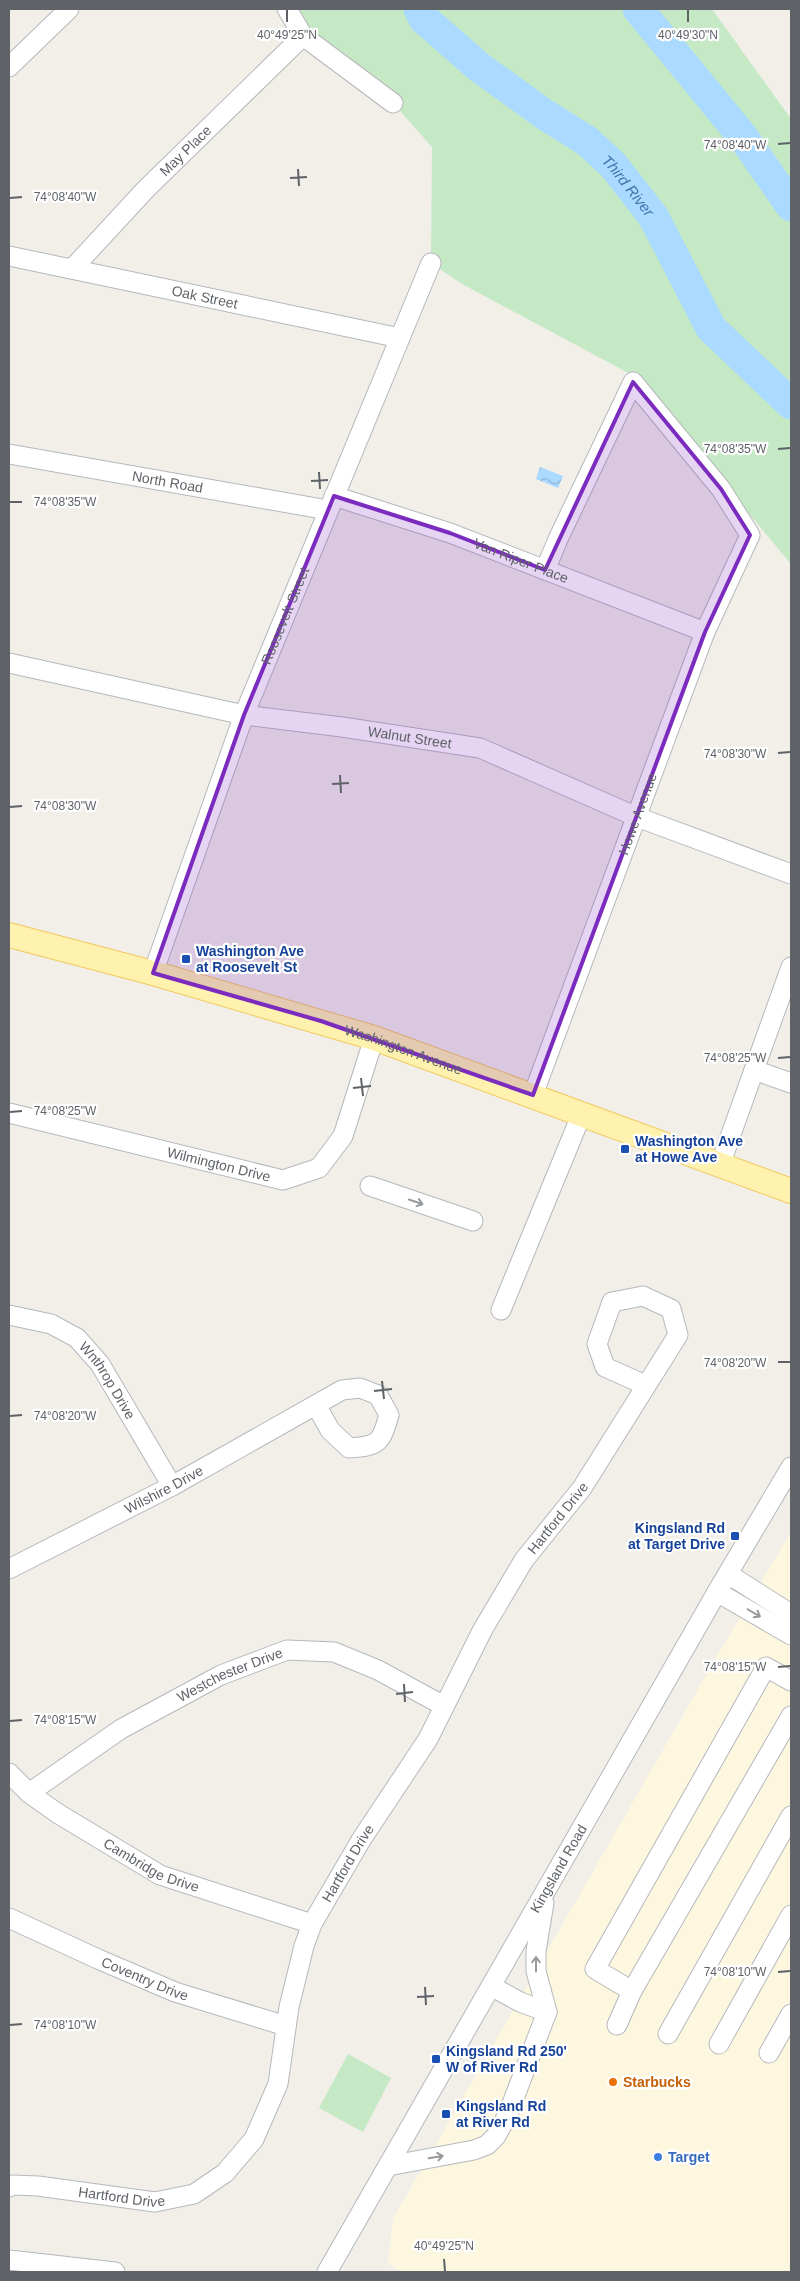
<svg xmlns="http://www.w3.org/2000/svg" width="800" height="2281" font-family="Helvetica,sans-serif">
	<defs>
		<pattern id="water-waves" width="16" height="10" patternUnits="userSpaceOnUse" patternTransform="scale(1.25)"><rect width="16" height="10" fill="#aadaff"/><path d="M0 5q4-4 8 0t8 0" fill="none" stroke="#8eb4d2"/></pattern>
	</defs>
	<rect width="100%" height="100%" fill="#f1efe8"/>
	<polygon fill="#fef7e0" points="791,1532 791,2272 401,2272 388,2263 393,2219 717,1656"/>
	<g fill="#c5e8c5">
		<polygon points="289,9 712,9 791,119 791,564 634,376 462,284 431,263 432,147 393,103 304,36"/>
		<polygon points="348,2054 391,2078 363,2132 319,2108"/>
	</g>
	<polygon fill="url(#water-waves)" points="540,467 563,476 558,488 536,479"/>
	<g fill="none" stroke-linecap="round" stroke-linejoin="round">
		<g stroke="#aadaff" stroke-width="31">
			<path id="s1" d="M419,9L424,19L479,67L544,114L587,141L613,165L653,216L711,328L791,404"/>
			<polyline points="638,9 743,137 791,206"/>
		</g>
		<g stroke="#b5b8bc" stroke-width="21">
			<g id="minor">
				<polyline points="287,9 303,36 393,103"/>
				<polyline points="9,67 69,9"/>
				<path id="s2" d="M9,256L400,338"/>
				<path id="s3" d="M72,269L146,189L303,36"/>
				<path id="s4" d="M9,454L328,510"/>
				<path id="s5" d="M334,496L450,533L705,632"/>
				<path id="s6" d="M9,663L244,715L342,727L480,748L637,817L791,874"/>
				<path id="s7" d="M153,973L244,715L431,263"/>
				<polyline points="754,1070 791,1083"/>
				<path id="s8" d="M533,1095L705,632L750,535L721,489L633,382L559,537L545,570"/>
				<path id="s9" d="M9,1113L283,1180L319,1168L343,1136L374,1038"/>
				<polyline points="720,1165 791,967"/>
				<polyline points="370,1186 473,1221"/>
				<polyline points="501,1310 582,1113"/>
				<path id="s10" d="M9,1315L51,1324L77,1338L100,1364L172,1486"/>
				<path id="s11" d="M9,1569L172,1486L342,1390L360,1388L378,1395L389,1415C381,1443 379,1446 349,1448L330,1430L316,1405"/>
				<polyline points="728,1574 791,1614"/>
				<polyline points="717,1592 791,1635"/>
				<path id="s12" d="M9,1773L29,1793L57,1813L160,1875L312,1924"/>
				<path id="s13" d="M29,1793L121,1729L221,1675L287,1650L334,1652L378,1670L444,1706"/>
				<path id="s14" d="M9,1918L98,1959L175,1992L286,2026"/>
				<polyline points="491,1986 520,2002 547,2012"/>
				<polyline points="632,1991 791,1716"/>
				<polyline points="617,2025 632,1991 595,1969 766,1667 791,1681"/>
				<polyline points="668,2034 791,1816"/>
				<polyline points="719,2044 791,1915"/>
				<polyline points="769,2053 791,2014"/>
				<polyline points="388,2166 474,2150 487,2145 496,2136 508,2114 547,2012 536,1971 536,1951 544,1903"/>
				<path id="s15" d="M9,2187L13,2185L38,2186L155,2202L194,2194L225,2173L254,2139L278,2084L289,2007L304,1946L312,1924L361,1840L428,1739L483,1629L524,1560L582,1488L678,1335L671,1309L643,1296L612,1302L597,1344L605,1367L645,1385"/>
				<polyline points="9,2260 115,2272"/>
				<path id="s16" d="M327,2272L717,1592L791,1467"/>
			</g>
		</g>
		<g stroke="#f2c960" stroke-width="26">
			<g id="major">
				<path id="s17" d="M9,935L153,973L374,1038L791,1191"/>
			</g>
		</g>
		<use href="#minor" stroke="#fff" stroke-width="19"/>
		<use href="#major" stroke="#fff2af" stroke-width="24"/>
	</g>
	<defs><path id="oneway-shaft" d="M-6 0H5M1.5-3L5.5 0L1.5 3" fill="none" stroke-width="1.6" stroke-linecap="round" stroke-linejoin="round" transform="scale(1.25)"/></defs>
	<g stroke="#979a9d">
		<use href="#oneway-shaft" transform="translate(416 1202) rotate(19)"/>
		<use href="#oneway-shaft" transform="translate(754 1613) rotate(30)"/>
		<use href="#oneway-shaft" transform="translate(536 1964) rotate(-90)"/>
		<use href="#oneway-shaft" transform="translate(436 2157) rotate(-10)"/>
	</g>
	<path fill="#7b2cbf" fill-opacity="0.2" stroke="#7b2cbf" stroke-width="4" stroke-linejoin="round" d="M633,382L721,489L750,535L705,632L533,1095L321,1021L153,973L244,715L334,496L450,533L545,570Z"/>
	<path fill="none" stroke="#5f6368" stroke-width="2" d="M287,10V22M688,10V22M778,144L790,143M298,169L299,186M290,178L307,177M10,198L22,197M778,449L790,448M319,472L320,489M311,481L328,480M10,502H22M778,753L790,752M340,775L341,793M332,784L349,783M10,807L22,806M778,1058L790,1057M361,1078L363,1096M353,1088L371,1086M10,1112L22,1111M778,1362H790M382,1381L384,1399M374,1391L392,1389M10,1416L22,1415M778,1667L790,1666M404,1684L405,1702M396,1694L413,1692M10,1721L22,1720M778,1972L790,1971M425,1987L426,2005M417,1997L434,1996M10,2025L22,2024M444,2259L445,2271"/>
	<g fill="#1a4fb4" stroke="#fff" stroke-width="2">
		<rect x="181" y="954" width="10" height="10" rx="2.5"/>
		<rect x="620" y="1144" width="10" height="10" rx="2.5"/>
		<rect x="730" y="1531" width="10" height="10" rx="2.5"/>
		<rect x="431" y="2054" width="10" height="10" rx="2.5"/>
		<rect x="441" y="2109" width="10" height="10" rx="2.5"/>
	</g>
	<circle fill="#e8710a" stroke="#fff" stroke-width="2" cx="613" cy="2082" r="5"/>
	<circle fill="#3f7fe0" stroke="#fff" stroke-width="2" cx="658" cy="2157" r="5"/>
	<g text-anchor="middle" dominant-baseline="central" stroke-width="4.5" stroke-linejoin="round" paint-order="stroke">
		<g font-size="14" fill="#5f6368" stroke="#fff">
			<text stroke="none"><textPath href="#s3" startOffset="164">May Place</textPath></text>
			<text stroke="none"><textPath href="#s2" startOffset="200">Oak Street</textPath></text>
			<text stroke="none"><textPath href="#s4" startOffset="161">North Road</textPath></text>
			<text stroke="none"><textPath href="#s5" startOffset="198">Van Riper Place</textPath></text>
			<text stroke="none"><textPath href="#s7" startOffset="381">Roosevelt Street</textPath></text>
			<text stroke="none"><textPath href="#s6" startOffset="408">Walnut Street</textPath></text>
			<text stroke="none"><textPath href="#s8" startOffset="300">Howe Avenue</textPath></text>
			<text stroke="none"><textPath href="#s17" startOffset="411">Washington Avenue</textPath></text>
			<text stroke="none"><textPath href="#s9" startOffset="216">Wilmington Drive</textPath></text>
			<text stroke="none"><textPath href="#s10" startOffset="125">Wnthrop Drive</textPath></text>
			<text stroke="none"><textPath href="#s11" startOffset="174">Wilshire Drive</textPath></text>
			<text stroke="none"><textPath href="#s15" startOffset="969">Hartford Drive</textPath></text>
			<text stroke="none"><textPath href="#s13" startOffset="234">Westchester Drive</textPath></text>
			<text stroke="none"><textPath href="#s15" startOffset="564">Hartford Drive</textPath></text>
			<text stroke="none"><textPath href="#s12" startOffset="171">Cambridge Drive</textPath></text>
			<text stroke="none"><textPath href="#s16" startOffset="465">Kingsland Road</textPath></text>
			<text stroke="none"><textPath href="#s14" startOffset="149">Coventry Drive</textPath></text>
			<text stroke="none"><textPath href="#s15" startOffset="114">Hartford Drive</textPath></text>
		</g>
		<g font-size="14" font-weight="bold" fill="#164399" stroke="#fff" text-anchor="start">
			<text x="196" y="951">Washington Ave<tspan x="196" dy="16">at Roosevelt St</tspan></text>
			<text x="635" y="1141">Washington Ave<tspan x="635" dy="16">at Howe Ave</tspan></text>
			<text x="725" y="1528" text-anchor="end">Kingsland Rd<tspan x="725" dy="16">at Target Drive</tspan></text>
			<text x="446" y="2051">Kingsland Rd 250'<tspan x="446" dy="16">W of River Rd</tspan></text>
			<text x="456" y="2106">Kingsland Rd<tspan x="456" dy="16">at River Rd</tspan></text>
		</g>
		<g font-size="14" font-weight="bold" fill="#c56008" stroke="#fff" text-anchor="start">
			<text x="623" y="2082">Starbucks</text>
		</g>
		<g font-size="14" font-weight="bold" fill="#366cbe" stroke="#fff" text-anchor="start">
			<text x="668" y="2157">Target</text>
		</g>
		<g font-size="15" font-style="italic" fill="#4174aa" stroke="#fff">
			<text stroke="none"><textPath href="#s1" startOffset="276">Third River</textPath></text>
		</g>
	</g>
	<g font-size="12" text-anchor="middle" fill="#5f6368" stroke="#fff" stroke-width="4.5" stroke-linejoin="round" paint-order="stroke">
		<text x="287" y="39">40°49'25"N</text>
		<text x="688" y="39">40°49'30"N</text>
		<text x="735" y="149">74°08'40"W</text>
		<text x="65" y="201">74°08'40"W</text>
		<text x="735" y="453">74°08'35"W</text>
		<text x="65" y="506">74°08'35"W</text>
		<text x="735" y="758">74°08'30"W</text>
		<text x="65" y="810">74°08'30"W</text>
		<text x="735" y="1062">74°08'25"W</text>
		<text x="65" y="1115">74°08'25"W</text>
		<text x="735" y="1367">74°08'20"W</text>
		<text x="65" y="1420">74°08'20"W</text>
		<text x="735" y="1671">74°08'15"W</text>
		<text x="65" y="1724">74°08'15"W</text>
		<text x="735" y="1976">74°08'10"W</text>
		<text x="65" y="2029">74°08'10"W</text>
		<text x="444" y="2250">40°49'25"N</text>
	</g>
	<rect width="800" height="2281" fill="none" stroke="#5f6368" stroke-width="20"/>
</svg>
